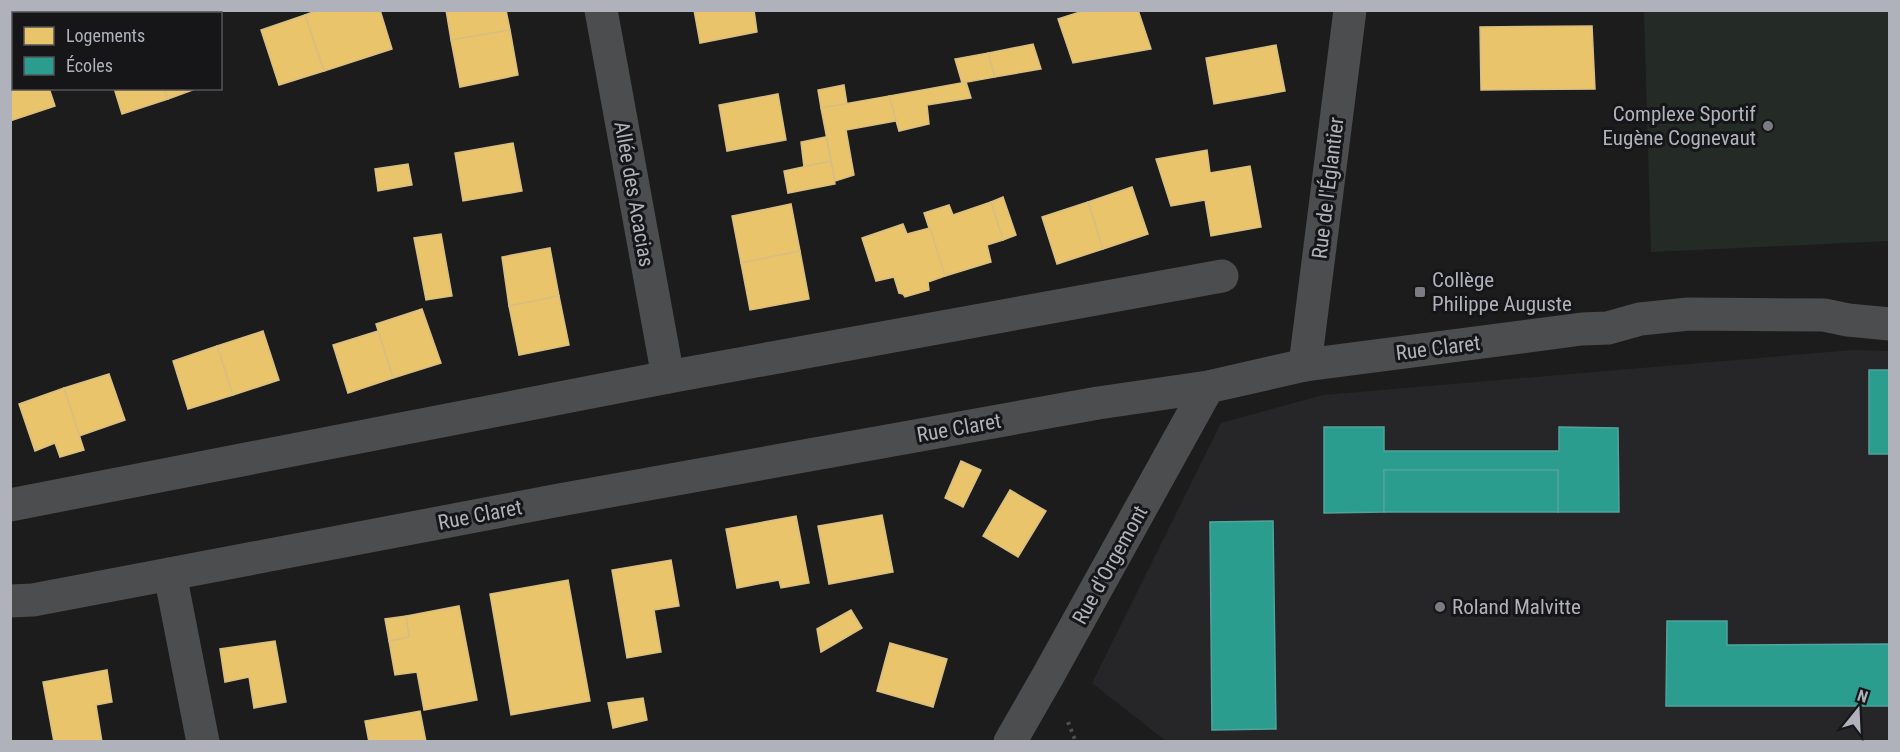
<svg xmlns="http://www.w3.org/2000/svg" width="1900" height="752" font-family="'Roboto Condensed',sans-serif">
	<rect width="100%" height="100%" fill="#1c1c1c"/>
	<polygon fill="#262628" points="1853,350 1889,351 1889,741 1166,741 1092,683 1221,423 1323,395"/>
	<polygon fill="#242b26" points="1644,11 1889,11 1889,241 1651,252"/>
	<g fill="#e9c46a" stroke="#d8be82" stroke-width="1.5">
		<polygon points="318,10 380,10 392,49 324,71 305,15"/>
		<polygon points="446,10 506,10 510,30 451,40"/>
		<polygon points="694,10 754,10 757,32 700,43"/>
		<polygon points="1086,10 1138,10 1151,49 1073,63 1058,19"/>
		<polygon points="305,15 324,71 279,85 261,30"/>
		<polygon points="1592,26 1595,89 1481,90 1480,27"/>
		<polygon points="510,30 518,75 460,87 451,40"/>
		<polygon points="1033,44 1041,69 995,77 988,53"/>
		<polygon points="1276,45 1285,91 1214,104 1206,58"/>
		<polygon points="988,53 995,77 962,83 955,59"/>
		<polygon points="14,58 14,88 49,88 55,106 10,121 10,59"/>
		<polygon points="966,82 971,98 927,105 929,124 899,131 889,96"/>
		<polygon points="844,85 847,104 821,108 818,90"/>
		<polygon points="114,88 164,88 168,99 122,114"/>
		<polygon points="164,88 198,88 168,99"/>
		<polygon points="778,94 786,140 727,151 719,105"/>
		<polygon points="889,96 896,121 846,130 854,175 835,181 821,108"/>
		<polygon points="826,137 831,161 804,167 801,142"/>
		<polygon points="513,143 522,191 463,201 455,153"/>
		<polygon points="1207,150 1210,173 1250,166 1261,227 1211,236 1205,200 1171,206 1156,159"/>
		<polygon points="831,161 835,184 788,193 784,171"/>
		<polygon points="408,164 412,185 378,191 375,169"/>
		<polygon points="1132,187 1148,234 1103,249 1088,202"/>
		<polygon points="1003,197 1016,235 1003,240 991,202"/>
		<polygon points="991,202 1003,240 987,245 991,262 945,276 924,213 949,205 953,215"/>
		<polygon points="1088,202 1103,249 1057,264 1042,217"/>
		<polygon points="791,204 800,251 741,263 732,216"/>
		<polygon points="903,224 907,234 930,228 945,276 928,282 929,290 905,297 903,294 899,293 894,277 876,281 862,238"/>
		<polygon points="441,234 452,296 426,300 414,238"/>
		<polygon points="550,248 559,296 509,306 502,257"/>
		<polygon points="800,251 809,299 750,310 741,263"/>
		<polygon points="559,296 569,345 519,355 509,306"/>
		<polygon points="422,309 441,363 393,378 376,324"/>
		<polygon points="263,331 279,380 233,395 217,346"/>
		<polygon points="378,331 393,378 348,393 333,345"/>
		<polygon points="217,346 233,395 188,409 173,361"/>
		<polygon points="109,374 125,420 79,436 64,388"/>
		<polygon points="64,388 84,450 60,457 55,443 35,451 19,404"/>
		<polygon points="961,461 981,470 963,507 945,498"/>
		<polygon points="1010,490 1046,511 1018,557 983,536"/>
		<polygon points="882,515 893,572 829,584 818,526"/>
		<polygon points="796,516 809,583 781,588 779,580 737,588 726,529"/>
		<polygon points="671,560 679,606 654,610 661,652 627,658 612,570"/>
		<polygon points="568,580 590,701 511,715 490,594"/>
		<polygon points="459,606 477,700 424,710 417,672 395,675 389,641 409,637 406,616"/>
		<polygon points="851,610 862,628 821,652 817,629"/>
		<polygon points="406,616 409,637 389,641 385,619"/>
		<polygon points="275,641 286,702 254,708 249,677 225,682 220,649"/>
		<polygon points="890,643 947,659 933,707 877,691"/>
		<polygon points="107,670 112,702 96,705 102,742 54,742 43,682"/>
		<polygon points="643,698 647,720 613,728 608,703"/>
		<polygon points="420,711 426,742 369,742 365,721"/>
	</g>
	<g fill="#2a9d8f" stroke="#52a39c" stroke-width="1.5">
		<rect x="1869" y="370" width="21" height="84"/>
		<polygon points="1324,427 1384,427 1384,451 1559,451 1559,427 1618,428 1619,512 1558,512 1558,470 1384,470 1384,512 1324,513"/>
		<rect x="1384" y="470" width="174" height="42"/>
		<polygon points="1273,521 1276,729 1212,730 1210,522"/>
		<polygon points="1667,621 1727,621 1727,645 1890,644 1890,706 1666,706"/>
	</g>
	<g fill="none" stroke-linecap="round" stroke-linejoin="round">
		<polyline stroke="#4d4e51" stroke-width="4" stroke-dasharray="3 4.5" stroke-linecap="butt" points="1068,722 1076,742"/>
		<g stroke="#4c4d4f" stroke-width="33">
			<polyline points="601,10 668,377"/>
			<polyline points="1305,365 1350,10"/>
			<polyline points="10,505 668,377 1222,276"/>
			<polyline points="170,574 203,742"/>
			<polyline points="10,601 33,600 554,501 1098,403 1208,387 1305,365 1582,329 1608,328 1640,319 1689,314 1824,315 1848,320 1890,324"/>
			<polyline points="1010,742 1049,674 1208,387"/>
		</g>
	</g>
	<g fill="#7c7d83" stroke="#161618" stroke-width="2">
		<circle cx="1768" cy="126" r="6"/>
		<rect x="1414" y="286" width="12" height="12" rx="3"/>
		<circle cx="1440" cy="607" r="6"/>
	</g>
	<g text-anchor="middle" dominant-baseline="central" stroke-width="6" stroke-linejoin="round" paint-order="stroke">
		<g font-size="21" fill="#afb1bb" stroke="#161618" text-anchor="start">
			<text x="1756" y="114" text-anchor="end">Complexe Sportif<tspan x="1756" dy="24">Eugène Cognevaut</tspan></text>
			<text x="1432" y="280">Collège<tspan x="1432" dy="24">Philippe Auguste</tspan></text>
			<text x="1452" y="607">Roland Malvitte</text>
		</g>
		<g font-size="21" fill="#afb1bb" stroke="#161618">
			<text transform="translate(1328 188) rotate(-83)">Rue de l'Églantier</text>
			<text transform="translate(634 194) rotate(80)">Allée des Acacias</text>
			<text transform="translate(1438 348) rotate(-7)">Rue Claret</text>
			<text transform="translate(959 428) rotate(-10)">Rue Claret</text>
			<text transform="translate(480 515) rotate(-11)">Rue Claret</text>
			<text transform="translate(1110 565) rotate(-61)">Rue d'Orgemont</text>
		</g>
	</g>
	<rect width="1900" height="752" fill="none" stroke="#afb1bb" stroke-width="24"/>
	<rect x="12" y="12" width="210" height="78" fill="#161618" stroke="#535459" stroke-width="1.5"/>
	<rect x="24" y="27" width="30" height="18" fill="#e9c46a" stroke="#535459" stroke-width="1.5"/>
	<text x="66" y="42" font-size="18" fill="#afb1bb">Logements</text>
	<rect x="24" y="57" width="30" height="18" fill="#2a9d8f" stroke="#535459" stroke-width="1.5"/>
	<text x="66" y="72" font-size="18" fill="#afb1bb">Écoles</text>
	<g transform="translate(1858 710) rotate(18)" stroke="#161618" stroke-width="4.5" paint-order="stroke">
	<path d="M0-4.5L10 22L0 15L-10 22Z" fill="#afb1bb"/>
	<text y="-9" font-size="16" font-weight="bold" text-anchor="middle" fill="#afb1bb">N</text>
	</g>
</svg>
